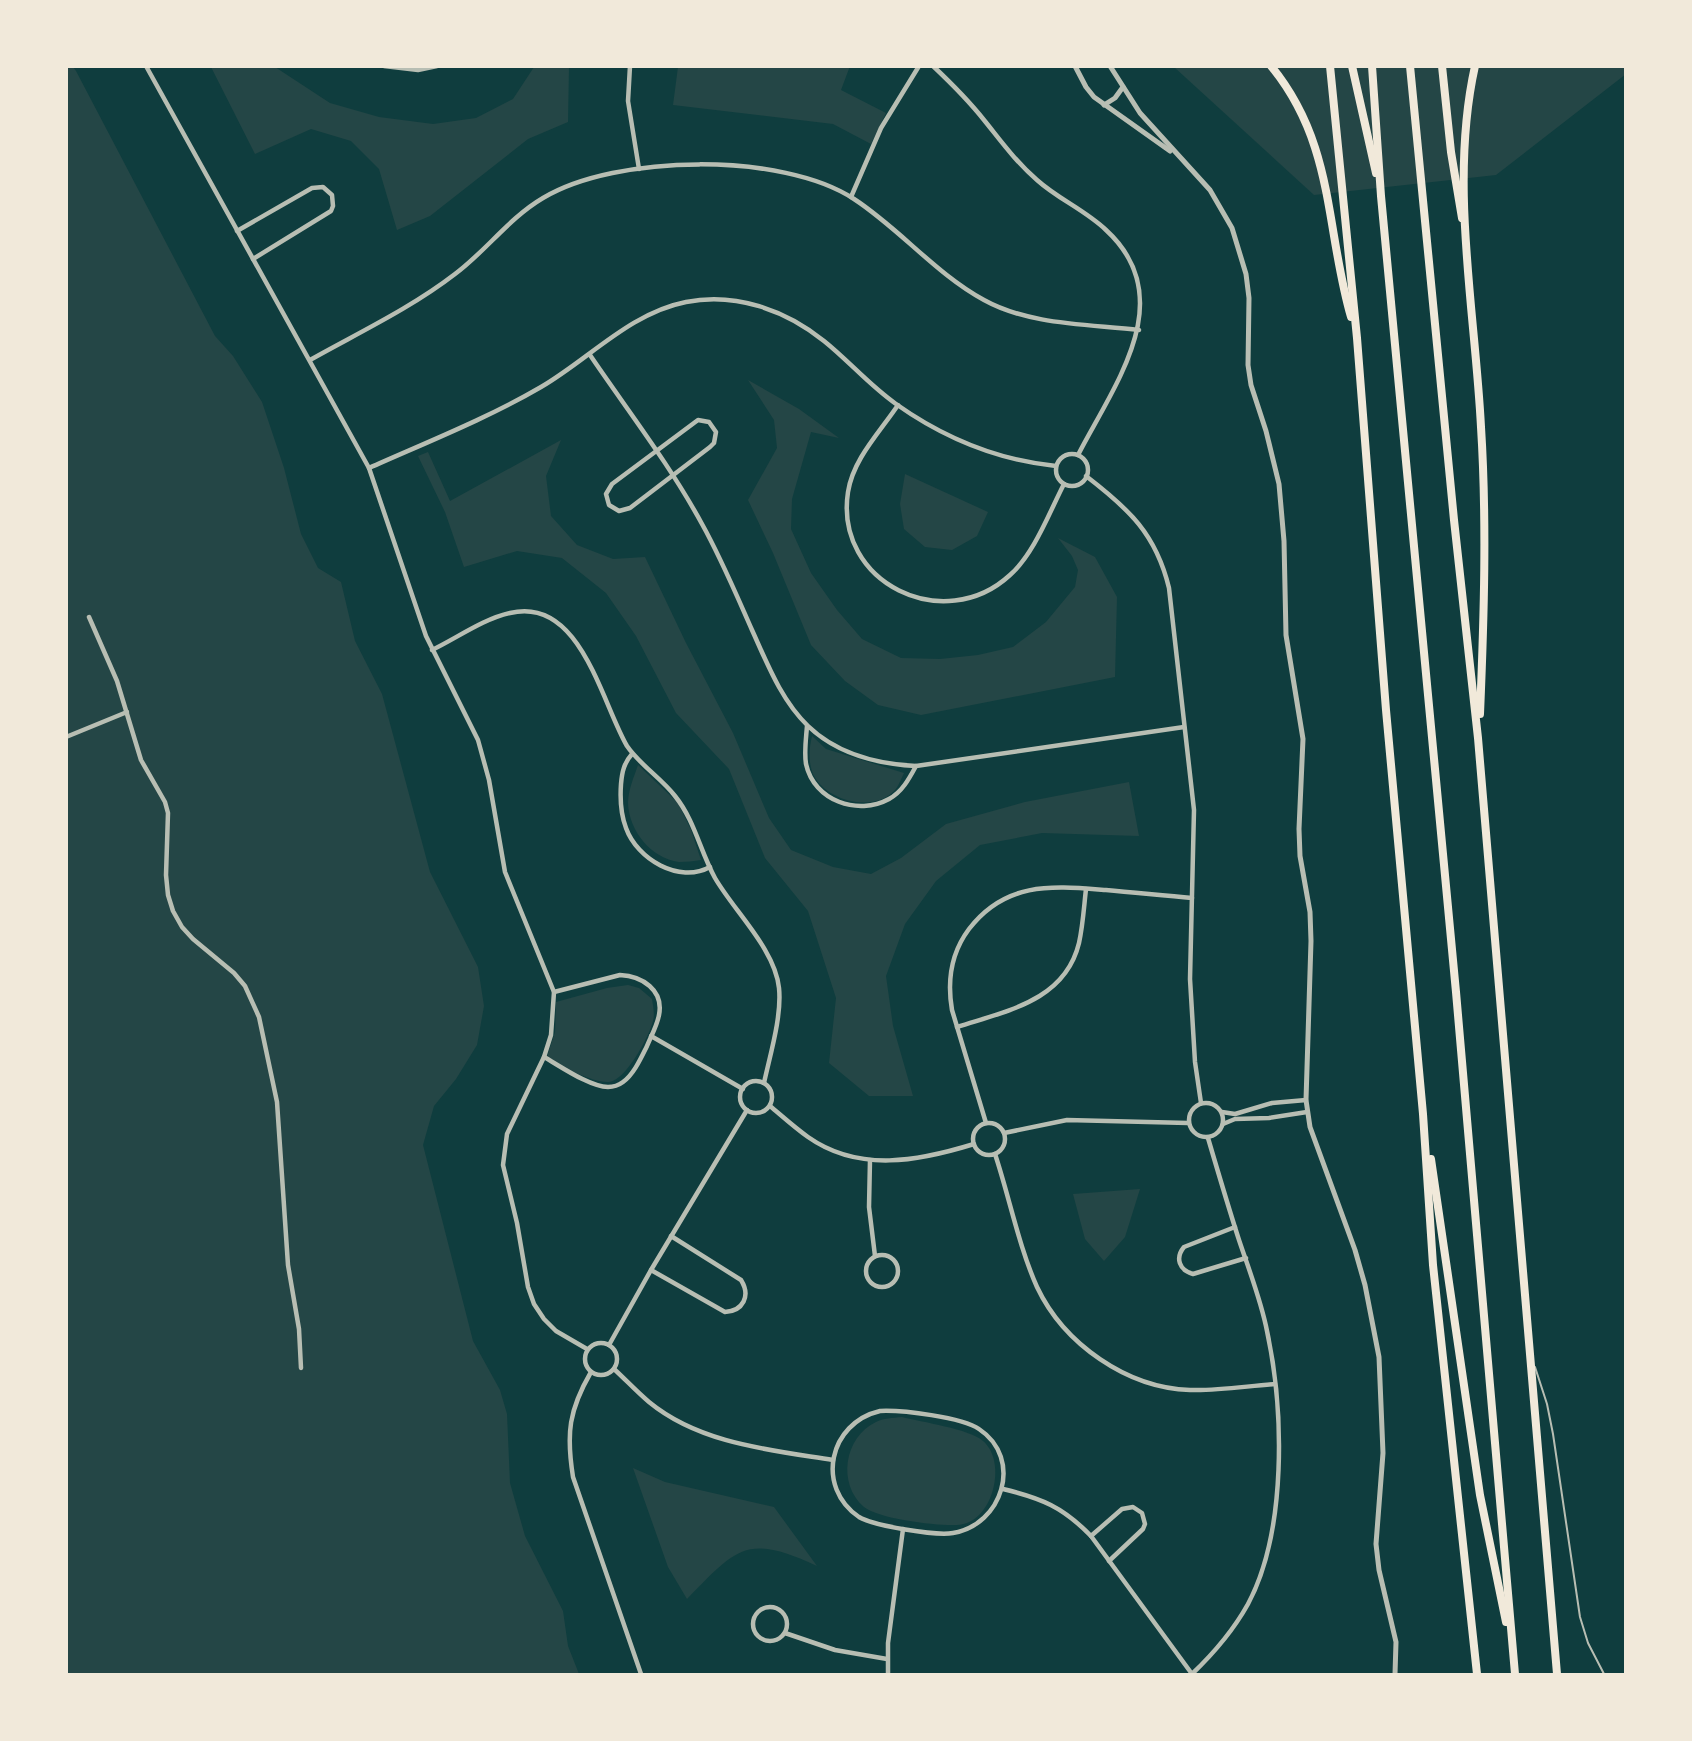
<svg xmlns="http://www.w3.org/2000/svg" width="1692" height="1741" font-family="Karla,sans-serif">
	<rect width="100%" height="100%" fill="#0f3d3e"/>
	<g fill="#244646">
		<polygon points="850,66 841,90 886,113 871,144 833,124 673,105 678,67"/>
		<polygon points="1625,66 1626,74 1496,175 1314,195 1174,67"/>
		<polygon points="66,67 73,67 76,71 215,336 233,356 262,402 284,468 301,534 318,568 341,582 355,641 382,694 430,872 478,967 484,1006 477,1045 456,1079 434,1106 423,1145 473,1341 500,1390 507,1414 510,1483 525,1536 563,1611 568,1646 579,1674 67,1674"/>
		<polygon points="211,67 275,67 330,103 379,117 433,124 476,118 513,99 534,67 569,67 568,122 528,139 430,216 397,230 379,169 351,141 311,129 255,154"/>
		<polygon points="748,380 799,409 839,438 811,432 792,499 791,529 811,573 837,610 862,639 901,658 940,659 978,655 1013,647 1046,622 1075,587 1078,570 1072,556 1058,538 1095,557 1117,597 1115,677 921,715 878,705 845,681 811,645 773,553 748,500 777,448 774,420"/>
		<polygon points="561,440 546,476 551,516 577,545 613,559 645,557 686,643 733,733 769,818 791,850 833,867 871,874 901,858 946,824 1025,802 1129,782 1139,836 1042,833 980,845 936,881 905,924 886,976 893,1026 913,1096 869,1096 829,1063 836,998 808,911 765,858 729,769 676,713 636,636 606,593 562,558 517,551 464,567 445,512 418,456 428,452 450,501"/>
		<polygon points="905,474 988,512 977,536 952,550 925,547 904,529 900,504"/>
		<path d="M812,736L826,749L904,773C901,779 898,788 893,792C871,813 825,800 813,774C808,761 809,749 812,736Z"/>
		<path d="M638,765L678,803L691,830L701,860C694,861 686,862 679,862C651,858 629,831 628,803C628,790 634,777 638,765Z"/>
		<path d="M628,985L639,988L652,999C653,1006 655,1014 653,1021C649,1037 626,1080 609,1082C593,1083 562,1066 546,1060L555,1032L556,1002L607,988Z"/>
		<polygon points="1140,1189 1125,1237 1104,1261 1085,1239 1073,1194"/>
		<path d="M902,1417C921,1422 970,1429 983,1441C1008,1462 993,1524 957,1525C937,1526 879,1519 864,1507C837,1484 844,1437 876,1422C883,1418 893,1418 902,1417Z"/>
		<path d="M633,1468L665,1482L774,1507L817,1566C746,1533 737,1548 687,1599L668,1567Z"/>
	</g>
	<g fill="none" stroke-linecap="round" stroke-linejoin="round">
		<polyline stroke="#b8beb3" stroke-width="2" points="1535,1367 1547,1404 1553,1434 1580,1617 1588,1643 1604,1674"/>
		<g stroke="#b8beb3" stroke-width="4.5">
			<polyline points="146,66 369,468 426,636 478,740 489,780 505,872 554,992 551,1035 544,1057 507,1134 503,1165 517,1223 528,1287 534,1304 544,1319 556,1331 587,1349"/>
			<polyline points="384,66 418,70 437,66"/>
			<polyline points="630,66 628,101 639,169"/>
			<path d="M933,66C951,83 969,101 984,120C1001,141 1016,162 1037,180C1058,199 1085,210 1106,230C1181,299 1114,385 1078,455"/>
			<polyline points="851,197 881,128 919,66"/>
			<polyline points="237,231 312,188 323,187 332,195 333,206 331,211 253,259"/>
			<path d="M590,355C628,411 670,465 702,524C721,558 736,594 752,630C767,663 781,700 808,726C837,754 877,764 916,766L1184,727"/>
			<path d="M310,360C358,333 411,308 455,274C486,251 509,218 543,198C616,154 783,152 854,199C900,229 936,274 984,300C1029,325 1088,324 1139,330"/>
			<path d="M898,405C880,432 853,459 848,492C834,583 944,636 1010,575C1034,554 1049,513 1064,484"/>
			<polygon points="698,420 709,422 716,432 714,443 710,447 630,508 619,511 609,505 606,494 612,484"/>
			<circle cx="1072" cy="470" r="16"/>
			<path d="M369,468C425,443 488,418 541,387C589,359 630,313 686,302C735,292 786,310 824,341C849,361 869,385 896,404C944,438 997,460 1056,466"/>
			<path d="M1086,476C1129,509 1156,534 1169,588L1194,810L1190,979L1195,1062L1201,1103"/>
			<polyline points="89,617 117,681 141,760 165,802 168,813 166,875 168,895 173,911 182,927 193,939 234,973 245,986 259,1017 277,1102 288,1265 299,1329 301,1368"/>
			<path d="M432,650C457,638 483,619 510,613C580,596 601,701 627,746C640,765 661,778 675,796C695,821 700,851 715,878C734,911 775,949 779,988C782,1016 770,1055 764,1083"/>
			<path d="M807,726C806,739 804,752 806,764C814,801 858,816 889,799C902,792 909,779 916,766"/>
			<polyline points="66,737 127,712"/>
			<path d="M632,754C624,763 622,772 621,784C620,798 621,815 626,828C637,859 679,884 710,867"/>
			<path d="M957,1027C1006,1011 1065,1001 1079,943C1083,925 1084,906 1086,889"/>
			<polyline points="651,1036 743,1089"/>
			<path d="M544,1057C560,1066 590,1087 608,1087C613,1087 619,1085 623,1082C634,1074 641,1058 647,1046C651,1036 657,1026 659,1015C664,990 642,976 620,975L554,992"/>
			<circle cx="756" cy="1097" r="16"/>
			<circle cx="1206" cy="1120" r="17"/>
			<path d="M770,1106C782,1116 794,1127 808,1137C859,1173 919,1161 974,1144"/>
			<polyline points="1222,1112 1235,1114 1272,1103 1306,1100"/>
			<path d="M986,1123L952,1010C947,981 951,953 969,929C1006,881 1052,886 1106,890C1135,893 1163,895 1192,898"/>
			<circle cx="989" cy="1139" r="16"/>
			<polyline points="1223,1124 1235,1119 1269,1118 1307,1112"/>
			<polyline points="1004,1133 1067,1120 1188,1123"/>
			<path d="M995,1154C1009,1196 1019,1247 1037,1287C1064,1344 1127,1388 1190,1390C1218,1391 1247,1386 1275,1384"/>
			<polyline points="870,1160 869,1207 875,1256"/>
			<path d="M1235,1227L1184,1247C1175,1258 1179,1270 1193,1274L1246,1258"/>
			<circle cx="882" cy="1271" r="16"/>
			<path d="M651,1270L725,1312C743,1311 751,1296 741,1280L671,1236"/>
			<circle cx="601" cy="1359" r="16"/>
			<polyline points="609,1345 651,1270 747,1110"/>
			<path d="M614,1369C626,1380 637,1392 649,1402C700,1444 771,1450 833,1460"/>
			<path d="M591,1372C569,1410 566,1433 573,1477L641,1674"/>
			<path d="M880,1411C902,1410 962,1417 979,1429C1024,1459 1002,1525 953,1533C936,1536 874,1526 859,1517C815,1487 829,1423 880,1411Z"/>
			<path d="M1003,1489C1041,1498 1063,1507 1091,1536L1192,1674"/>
			<polyline points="1091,1536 1122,1509 1133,1507 1142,1513 1145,1524 1143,1529 1109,1561"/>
			<circle cx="770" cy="1624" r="17"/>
			<polyline points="785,1633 835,1650 887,1659"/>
			<polyline points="888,1674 888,1643 903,1529"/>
			<path d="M1192,1674C1214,1653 1233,1631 1248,1604C1287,1531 1284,1410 1267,1331C1261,1300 1249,1270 1239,1240C1228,1206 1218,1172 1208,1138"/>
		</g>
		<g stroke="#b8beb3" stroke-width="5">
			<polyline points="1075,66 1086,87 1094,97 1170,151"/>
			<polyline points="1110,66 1140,113 1210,190 1232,228 1246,274 1249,298 1248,365 1251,385 1266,431 1279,484 1284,541 1286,635 1303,739 1299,829 1300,856 1310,912 1311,941 1306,1100 1310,1127 1355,1250 1365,1285 1379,1357 1383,1453 1376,1544 1379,1570 1396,1642 1395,1674"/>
			<polyline points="1104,105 1115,98 1123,87"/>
		</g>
		<g stroke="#f1e9da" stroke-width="8">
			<path d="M1271,66C1335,144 1325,227 1351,317"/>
			<polyline points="1330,66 1357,338 1386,710 1423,1114 1433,1265 1477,1674"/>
			<polyline points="1352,66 1376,173"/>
			<polyline points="1372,66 1381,196 1456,992 1515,1674"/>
			<polyline points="1410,66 1454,520 1478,738 1557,1674"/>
			<polyline points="1442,66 1451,152 1462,218"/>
			<path d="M1475,66C1449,183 1475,309 1481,427C1487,522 1484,618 1480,714"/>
			<polyline points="1431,1159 1480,1495 1506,1622"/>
		</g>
	</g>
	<rect width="1692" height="1741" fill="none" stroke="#f1e9da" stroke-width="136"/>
</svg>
